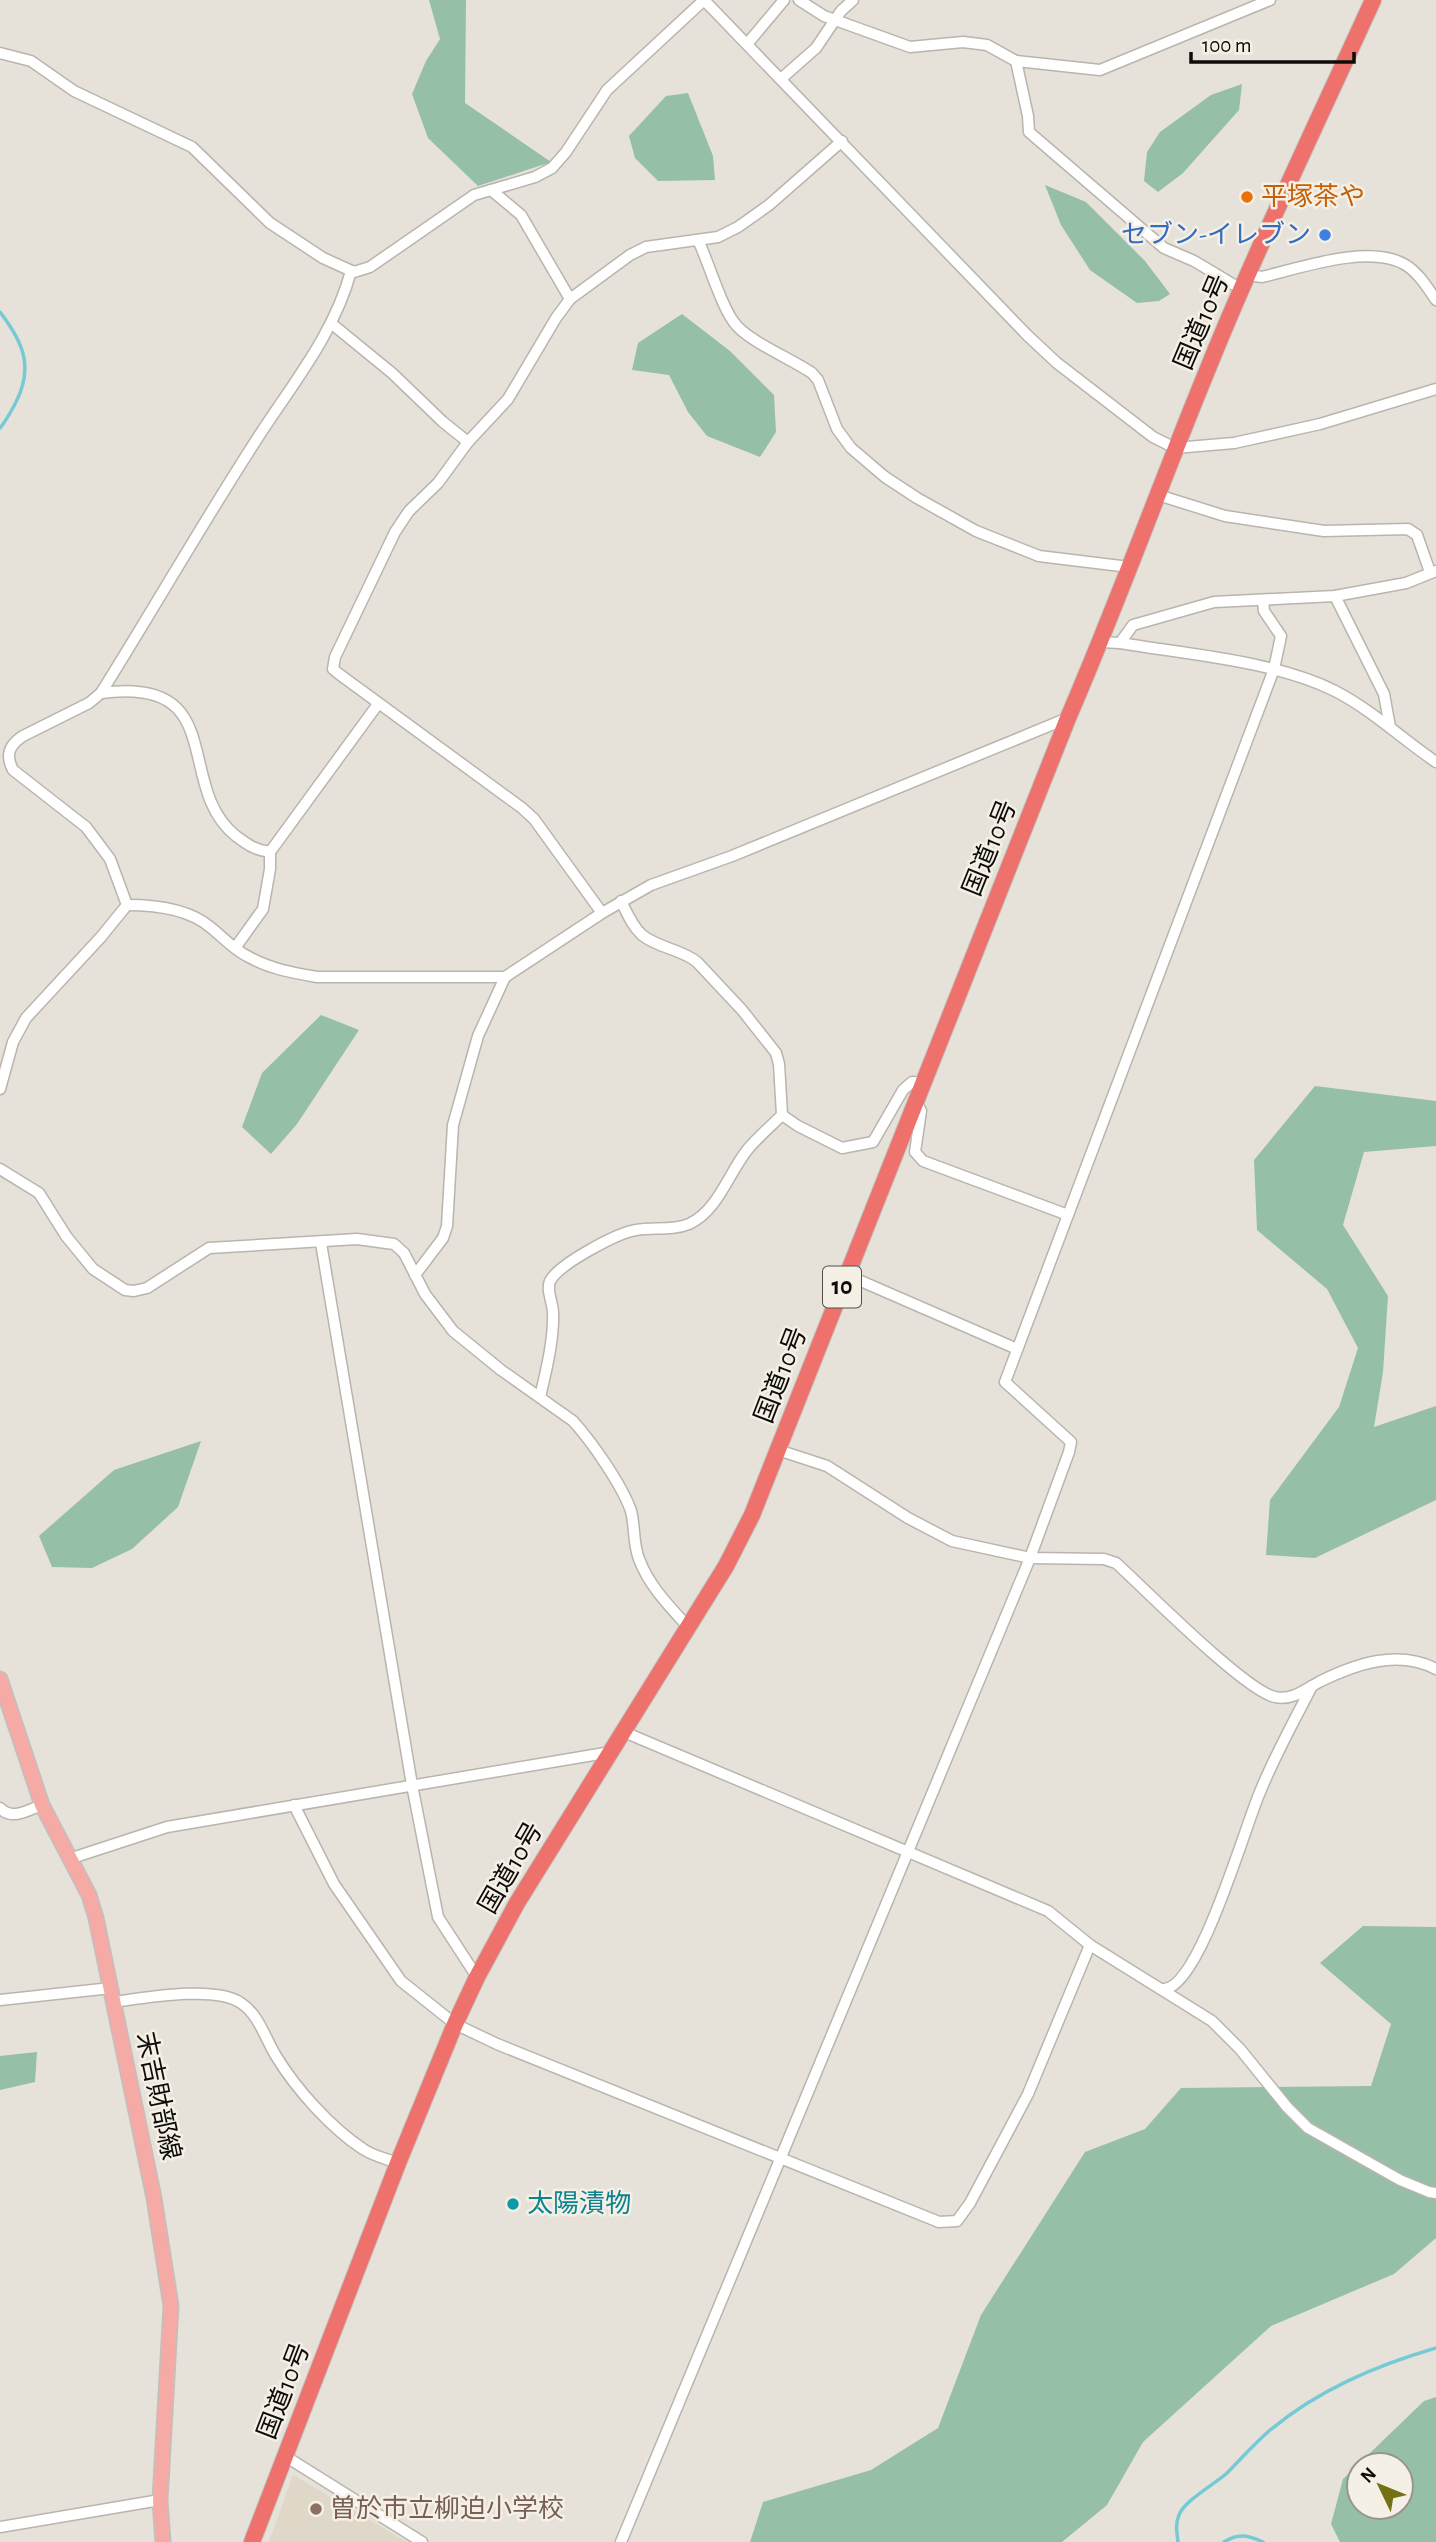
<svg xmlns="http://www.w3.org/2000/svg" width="1436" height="2542" font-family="'Alegreya Sans','Noto Sans JP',sans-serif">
	<rect width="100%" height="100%" fill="#e6e2d9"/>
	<polygon fill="#dfd7c7" points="293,2475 407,2542 269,2542"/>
	<g fill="#95bfa7" fill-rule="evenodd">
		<polygon points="429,0 466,0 465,103 551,162 478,186 428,138 412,94 426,61 440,39"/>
		<polygon points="1242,84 1239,110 1183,173 1158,192 1144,181 1147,152 1160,132 1211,95"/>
		<polygon points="688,93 713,156 715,180 658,181 635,158 629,136 666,96"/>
		<polygon points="1045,185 1086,202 1145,261 1170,294 1159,301 1137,303 1090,270 1061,225"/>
		<polygon points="682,314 730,351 774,395 776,432 760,457 707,436 688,412 669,375 632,370 638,343"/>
		<polygon points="321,1015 359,1030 297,1124 271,1154 242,1127 262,1073"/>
		<polygon points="1315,1086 1436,1101 1436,1146 1364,1152 1343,1225 1388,1296 1383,1372 1374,1427 1436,1406 1436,1500 1315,1558 1266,1555 1270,1500 1339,1407 1358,1348 1327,1289 1257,1230 1254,1160"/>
		<polygon points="201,1441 178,1507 132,1549 92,1568 52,1567 39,1536 114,1470"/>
		<polygon points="1363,1926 1436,1927 1436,2238 1394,2274 1271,2326 1143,2442 1107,2505 1062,2542 750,2542 763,2502 871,2470 938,2428 981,2315 1085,2152 1145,2129 1181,2088 1371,2086 1391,2024 1320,1963"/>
		<polygon points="37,2052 35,2082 0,2090 0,2056"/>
		<path d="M1436,2397V2542H1340L1331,2524L1343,2479L1424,2401ZM1359,2465H1401V2507H1359Z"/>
	</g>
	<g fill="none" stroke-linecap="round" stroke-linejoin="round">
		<g stroke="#76cad5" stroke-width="3.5">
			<path d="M0,312C24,343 34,368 15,404C10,413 6,421 0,428"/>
			<path d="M1178,2542C1177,2533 1175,2524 1179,2515C1184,2501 1215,2484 1227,2473C1241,2459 1254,2444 1269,2431C1318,2390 1375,2366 1436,2348"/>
			<path d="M1224,2542C1238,2533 1248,2535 1263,2542"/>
		</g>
		<g stroke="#b9b5ac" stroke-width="13">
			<g id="minor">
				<polyline points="704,0 1027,335 1057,363 1153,437 1175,448 1234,443 1320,424 1436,389"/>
				<polyline points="799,0 824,16 910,47 963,42 987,45 1016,61 1028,116 1029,132 1164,248 1194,261 1241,289"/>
				<polyline points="748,43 784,0"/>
				<polyline points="0,53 31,61 74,91 192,147 270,223 323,258 354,272 370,267 474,195 535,177 552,168 566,152 607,90 704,0"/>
				<polyline points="1016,61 1100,70 1270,0"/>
				<polyline points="782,78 816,48 841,11 853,0"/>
				<polyline points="491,190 521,215 570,299"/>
				<path d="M698,240C709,263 722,310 737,326C751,342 793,360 812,373L818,380L837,429L851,448L885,477L917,498L976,531L1039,556L1129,567"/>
				<path d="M1248,275L1262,277C1300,268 1368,244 1404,264C1418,272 1427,287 1436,300"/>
				<polyline points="332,324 392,373 443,422 468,442"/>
				<polyline points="1158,495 1225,516 1324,531 1408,529 1417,535 1430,572"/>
				<polyline points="1335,596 1384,694 1390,727"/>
				<path d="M1101,642L1120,643C1186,654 1276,661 1335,691C1372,710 1402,739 1436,762"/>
				<polyline points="1120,643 1133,625 1214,602 1335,596 1406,583 1436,571"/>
				<path d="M101,693C231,676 173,786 236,836C248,845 255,850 270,852L378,704"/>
				<path d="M127,905C153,905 189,909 210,927C223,937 234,950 249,957C270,969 294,973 317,977H505L602,913L651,885L732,856L1068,718"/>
				<path d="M127,905L110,859L86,827L13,770C5,755 9,745 23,736L89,703L101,693C153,610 202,524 255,442C290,387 334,335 351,271"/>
				<polyline points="602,913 534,819 522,808 339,674 333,669 335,657 395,532 409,511 438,483 468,442 508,399 556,318 570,299 630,255 646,247 718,237 738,227 769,205 842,141"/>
				<polyline points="235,948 263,909 270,869 270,852"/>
				<polyline points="0,1089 13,1042 26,1018 101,937 127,905"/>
				<polyline points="916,1101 921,1111 915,1152 923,1161 1068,1215"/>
				<polyline points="782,1115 798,1126 842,1148 873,1142 903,1090 912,1082 923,1083"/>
				<path d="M0,1169L39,1193L66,1236L93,1269L125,1290L134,1291L147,1288L209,1248L357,1239L394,1244L404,1253L425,1294L453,1331L501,1370L573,1421C592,1442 622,1485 631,1511C635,1526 633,1544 639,1559C649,1586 670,1607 689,1628"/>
				<polyline points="321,1243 412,1785 438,1917 477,1977"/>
				<polyline points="415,1275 443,1238 447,1226 453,1125 478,1036 505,977"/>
				<polyline points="847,1275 1017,1349"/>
				<path d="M540,1397C546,1371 554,1340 553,1313C553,1303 546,1290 550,1281C559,1264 617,1233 636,1230C654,1227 672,1231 689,1224C718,1211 729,1172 748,1149C758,1137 771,1126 782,1115L779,1064L776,1053L742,1010L697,962C681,949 658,948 642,935C632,926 627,913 621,901"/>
				<path d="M778,1450L827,1466L908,1518L952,1541L1030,1558L1104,1559L1116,1563C1144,1588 1245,1691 1275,1697C1291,1701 1305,1690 1319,1682C1355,1664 1398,1649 1436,1669"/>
				<polyline points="624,1732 1048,1911 1090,1945 1212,2021 1240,2049 1287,2107 1308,2128 1400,2180 1429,2192 1436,2193"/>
				<polyline points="294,1805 334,1884 401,1981 455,2024 497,2044 939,2222 957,2221 970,2203 1028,2094 1090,1945"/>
				<path d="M0,1808C12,1821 28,1810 42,1805"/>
				<polyline points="69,1859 167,1827 611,1752"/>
				<path d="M1164,1989C1200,1987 1245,1826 1260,1792C1275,1755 1294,1721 1312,1686"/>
				<polyline points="0,2000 111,1988"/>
				<path d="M114,2002C144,1998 215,1985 241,2003C259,2015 265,2038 276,2056C296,2089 331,2128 363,2149C373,2156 387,2159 398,2163"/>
				<polyline points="285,2456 422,2542"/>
				<polyline points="0,2527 160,2500"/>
				<polyline points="621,2542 1030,1558 1069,1452 1071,1442 1005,1382 1274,669 1281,636 1264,611 1263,601"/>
			</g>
		</g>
		<g stroke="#c0c0bf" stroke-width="17">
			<polyline id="major" points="0,1679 42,1805 89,1895 96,1918 154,2198 171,2306 160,2500 163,2542"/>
		</g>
		<g stroke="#c0c0bf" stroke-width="18">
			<path id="highway" d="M252,2542L398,2163L455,2024L477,1977L517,1903L726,1566L752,1515L1068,718C1129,577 1179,431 1241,290C1283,193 1329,97 1373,0"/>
		</g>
		<use href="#minor" stroke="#fff" stroke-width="10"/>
		<use href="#major" stroke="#f5aaa6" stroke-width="14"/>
		<use href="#highway" stroke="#ee726b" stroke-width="16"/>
	</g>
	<circle fill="#e8710a" stroke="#f4f0e6" stroke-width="2.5" cx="1247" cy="197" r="7"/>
	<circle fill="#3f7fe0" stroke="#f4f0e6" stroke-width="2.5" cx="1325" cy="235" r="7"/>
	<circle fill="#0f9aa8" stroke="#f4f0e6" stroke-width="2.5" cx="513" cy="2204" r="7"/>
	<circle fill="#8d6e63" stroke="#f4f0e6" stroke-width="2.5" cx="316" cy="2509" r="7"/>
	<g text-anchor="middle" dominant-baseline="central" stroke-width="5" stroke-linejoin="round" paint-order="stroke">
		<rect fill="#f4f0e6" stroke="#52504b" stroke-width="2" x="823" y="1266.5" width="38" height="41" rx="5"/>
		<g font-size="24" font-weight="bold" fill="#0d0c09">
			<text x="842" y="1287">10</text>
		</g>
		<g font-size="26" fill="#c56008" stroke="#f4f0e6" text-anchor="start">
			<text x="1261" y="197">平塚茶や</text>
		</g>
		<g font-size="26" fill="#366cbe" stroke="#f4f0e6" text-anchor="end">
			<text x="1311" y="235">セブン-イレブン</text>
		</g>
		<g font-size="26" fill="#0d0c09" stroke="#f4f0e6">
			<text transform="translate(1202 322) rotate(-67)">国道10号</text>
			<text transform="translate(990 848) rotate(-68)">国道10号</text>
			<text transform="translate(781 1375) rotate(-69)">国道10号</text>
			<text transform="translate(511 1868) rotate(-60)">国道10号</text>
			<text transform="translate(158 2096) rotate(78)">末吉財部線</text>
			<text transform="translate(284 2391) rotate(-69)">国道10号</text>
		</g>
		<g font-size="26" fill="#0d838f" stroke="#f4f0e6" text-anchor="start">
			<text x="527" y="2204">太陽漬物</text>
		</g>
		<g font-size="26" fill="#785e54" stroke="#f4f0e6" text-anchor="start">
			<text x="330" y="2509">曽於市立柳迫小学校</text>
		</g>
	</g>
	<g transform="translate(1380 2486) rotate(313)"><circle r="33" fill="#f4f0e6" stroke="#98958e" stroke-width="2"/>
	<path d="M0-5L12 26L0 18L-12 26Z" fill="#747114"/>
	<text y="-10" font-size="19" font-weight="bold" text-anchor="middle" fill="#0d0c09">N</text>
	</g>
	<path d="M1191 52v10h163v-10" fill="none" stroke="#0d0c09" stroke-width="3.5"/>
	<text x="1202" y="52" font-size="21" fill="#0d0c09" stroke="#f4f0e6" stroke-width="5" paint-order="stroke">100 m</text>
</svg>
